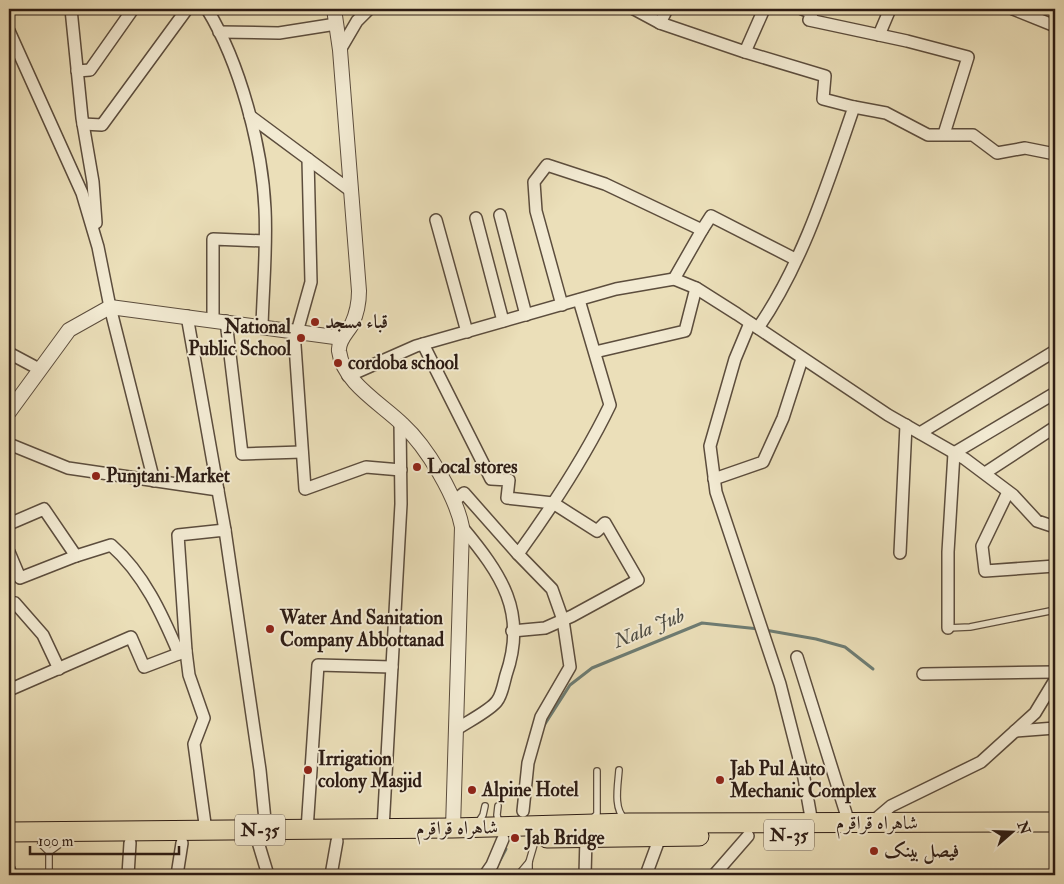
<svg xmlns="http://www.w3.org/2000/svg" width="1064" height="884" font-family="'IM FELL Double Pica',Amiri,serif">
	<rect width="100%" height="100%" fill="#ebdfb9"/>
	<filter id="stains"><feTurbulence type="fractalNoise" baseFrequency=".004" numOctaves="4"/><feColorMatrix values="0 0 0 0 .2 0 0 0 0 .09 0 0 0 0 .02 0 0 0 .5 -.17"/></filter>
	<radialGradient id="worn" r=".72"><stop offset=".6" stop-color="#630" stop-opacity="0"/><stop offset="1" stop-color="#630" stop-opacity=".3"/></radialGradient>
	<g fill="none" stroke-linecap="round" stroke-linejoin="round">
		<g stroke="#6d7c73" stroke-width="3">
			<polyline points="765,630 816,639 845,647 873,669"/>
			<polyline points="543,727 570,685 592,668 702,623 759,629"/>
			<polyline points="496,868 506,849"/>
		</g>
		<g stroke="#5c4d3d" stroke-width="8">
			<g id="service">
				<polyline points="948,628 970,627 1055,610"/>
				<path d="M619,770C618,785 613,809 625,819"/>
				<polyline points="498,806 497,815 499,823"/>
				<polyline points="591,820 597,814 597,771"/>
				<polyline points="477,824 483,815 485,806"/>
				<polyline points="41,844 49,852"/>
				<polyline points="49,875 49,852 60,844"/>
				<polyline points="518,875 529,862"/>
				<polyline points="529,875 529,862 536,838"/>
			</g>
		</g>
		<g stroke="#5c4d3d" stroke-width="14">
			<g id="minor">
				<polyline points="71,9 82,118 93,182 96,223"/>
				<path d="M207,9C240,63 262,146 265,209C267,248 263,288 262,327"/>
				<polyline points="634,9 660,23 745,52 764,9"/>
				<polyline points="802,9 812,13 809,20 907,41 968,57 944,134"/>
				<polyline points="1013,9 1055,26"/>
				<polyline points="660,23 667,9"/>
				<polyline points="9,31 82,193 98,247 110,307 154,481"/>
				<polyline points="219,32 279,33 336,24"/>
				<polyline points="879,35 890,9"/>
				<polyline points="340,50 357,21 369,9"/>
				<path d="M745,52L825,76L823,99L854,107C828,182 803,263 758,328"/>
				<polyline points="77,71 90,70 133,9"/>
				<polyline points="854,107 886,113 928,135 973,135 997,153 1025,148 1055,154"/>
				<polyline points="250,116 308,159 311,282 297,332"/>
				<polyline points="83,124 102,125 187,9"/>
				<polyline points="308,159 351,191"/>
				<polyline points="500,215 526,315"/>
				<polyline points="476,218 503,321"/>
				<polyline points="436,220 467,332"/>
				<polyline points="702,230 711,216 795,259"/>
				<polyline points="562,305 536,211 534,182 547,165 605,184 702,230 674,279"/>
				<polyline points="187,316 225,530"/>
				<polyline points="213,320 213,239 264,241"/>
				<polyline points="226,321 242,454 302,452"/>
				<polyline points="750,323 735,359 710,446 716,492 780,684 804,778 812,823"/>
				<polyline points="294,331 305,489 366,467 401,470"/>
				<polyline points="423,344 491,479 509,480 507,498 553,503 597,531 605,523 638,580 572,616 545,628 512,631"/>
				<polyline points="595,352 685,331 696,288"/>
				<polyline points="9,353 39,369"/>
				<polyline points="348,376 416,346 616,289 674,279 696,288 737,314 888,415 965,459 1013,495 1037,521 1055,527"/>
				<polyline points="920,433 1055,351"/>
				<polyline points="9,444 68,468 218,490"/>
				<polyline points="985,473 1055,427"/>
				<polyline points="714,479 763,462 783,418 802,359"/>
				<polyline points="1008,492 982,546 985,571 1055,566"/>
				<path d="M454,501L464,493L518,554C552,507 585,457 610,405L579,300"/>
				<polyline points="9,524 44,509 76,556 20,578 9,552"/>
				<polyline points="900,553 906,425"/>
				<polyline points="518,554 552,589 563,620 570,667 541,717 528,763 523,811"/>
				<path d="M76,556L111,545C144,574 162,614 179,654"/>
				<polyline points="9,607 15,603 43,635 59,669"/>
				<polyline points="948,628 948,552 954,453 1055,393"/>
				<polyline points="186,651 178,535 225,530 260,770 266,830"/>
				<polyline points="797,657 849,823"/>
				<polyline points="923,674 1055,672"/>
				<polyline points="9,690 131,637 144,667 186,651 189,675 204,718 194,744 206,831"/>
				<path d="M457,729C467,722 491,710 497,701C502,695 504,682 506,675C528,612 501,574 462,527"/>
				<polyline points="1015,731 1055,728"/>
				<polyline points="871,823 891,806 981,762 1035,713 1055,680"/>
				<polyline points="383,829 401,504 400,422"/>
				<polyline points="307,830 318,665 392,667"/>
				<polyline points="258,842 268,875"/>
				<polyline points="9,869 11,875"/>
				<polyline points="128,875 130,843"/>
				<polyline points="177,875 182,843"/>
				<polyline points="331,875 337,841"/>
				<polyline points="485,875 492,865 503,839"/>
				<polyline points="585,875 586,838"/>
				<polyline points="646,875 660,837"/>
				<polyline points="714,875 748,836"/>
			</g>
		</g>
		<g stroke="#5c4d3d" stroke-width="16">
			<g id="tertiary">
				<path d="M334,9L340,50L359,291C359,303 357,313 352,324C347,333 338,340 339,351C343,383 382,404 403,425C427,447 456,496 462,527L453,828"/>
				<polyline points="9,412 69,330 110,307 342,338"/>
			</g>
		</g>
		<g stroke="#2d1c14" stroke-width="21">
			<g id="trunk">
				<polyline points="9,832 453,828 629,823 1055,822"/>
				<polyline points="547,838 699,836"/>
			</g>
		</g>
		<use href="#service" stroke="#f2ead2" stroke-width="5.5"/>
		<use href="#minor" stroke="#f2ead2" stroke-width="11"/>
		<use href="#tertiary" stroke="#f2ead2" stroke-width="14"/>
		<use href="#trunk" stroke="#ebdfb9" stroke-width="19"/>
	</g>
	<g fill="#8f2418" stroke="#f2ead2" stroke-width="2">
		<circle cx="315" cy="322" r="5"/>
		<circle cx="301" cy="338" r="5"/>
		<circle cx="338" cy="363" r="5"/>
		<circle cx="417" cy="467" r="5"/>
		<circle cx="96" cy="476" r="5"/>
		<circle cx="270" cy="629" r="5"/>
		<circle cx="308" cy="770" r="5"/>
		<circle cx="720" cy="780" r="5"/>
		<circle cx="472" cy="790" r="5"/>
		<circle cx="515" cy="838" r="5"/>
		<circle cx="874" cy="851" r="5"/>
	</g>
	<g text-anchor="middle" dominant-baseline="central" stroke-width="4" stroke-linejoin="round" paint-order="stroke">
		<g fill="#f2ead2" stroke="#685a4d" stroke-width="1">
			<rect x="235" y="814.5" width="50" height="31" rx="4"/>
			<rect x="764" y="819.5" width="50" height="31" rx="4"/>
		</g>
		<g font-size="18" font-weight="bold" fill="#2d1c14">
			<text x="260" y="830">N-35</text>
			<text x="789" y="835">N-35</text>
		</g>
		<g font-size="19" font-weight="bold" fill="#2d1c14" stroke="#f2ead2" text-anchor="start">
			<text x="325" y="322">قباء مسجد</text>
			<text x="291" y="327" text-anchor="end">National<tspan x="291" dy="22">Public School</tspan></text>
			<text x="348" y="363">cordoba school</text>
			<text x="427" y="467">Local stores</text>
			<text x="106" y="476">Punjtani Market</text>
			<text x="280" y="618">Water And Sanitation<tspan x="280" dy="22">Company Abbottanad</tspan></text>
			<text x="318" y="759">Irrigation<tspan x="318" dy="22">colony Masjid</tspan></text>
			<text x="730" y="769">Jab Pul Auto<tspan x="730" dy="22">Mechanic Complex</tspan></text>
			<text x="482" y="790">Alpine Hotel</text>
			<text x="525" y="838">Jab Bridge</text>
			<text x="884" y="851">فیصل بینک</text>
		</g>
		<g font-size="19" fill="#2d1c14" stroke="#f2ead2">
			<text x="877" y="823">شاہراہ قراقرم</text>
			<text transform="translate(457 828) rotate(-1)">شاہراہ قراقرم</text>
		</g>
		<g font-size="20" font-style="italic" fill="#4d4c43" stroke="#f2ead2">
			<text transform="translate(649 628) rotate(-22)">Nala Jub</text>
		</g>
	</g>
	<rect width="1064" height="884" fill="none" stroke="#ebdfb9" stroke-width="30"/>
	<rect x="10" y="10" width="1044" height="864" fill="none" stroke="#2d1c14" stroke-width="2.5"/>
	<rect x="15" y="15" width="1034" height="854" fill="none" stroke="#2d1c14"/>
	<g transform="translate(1012 832) rotate(70)" stroke="#f2ead2" stroke-width="4" paint-order="stroke">
	<path d="M0-4L9 19L0 12L-9 19Z" fill="#2d1c14"/>
	<text y="-8" font-size="14" font-weight="bold" text-anchor="middle" fill="#2d1c14">N</text>
	</g>
	<path d="M30 846v8h149v-8" fill="none" stroke="#2d1c14" stroke-width="2.5"/>
	<text x="38" y="846" font-size="15" fill="#2d1c14" stroke="#f2ead2" stroke-width="4" paint-order="stroke">100 m</text>
	<rect width="100%" height="100%" filter="url(#stains)"/>
	<rect width="100%" height="100%" fill="url(#worn)"/>
</svg>
